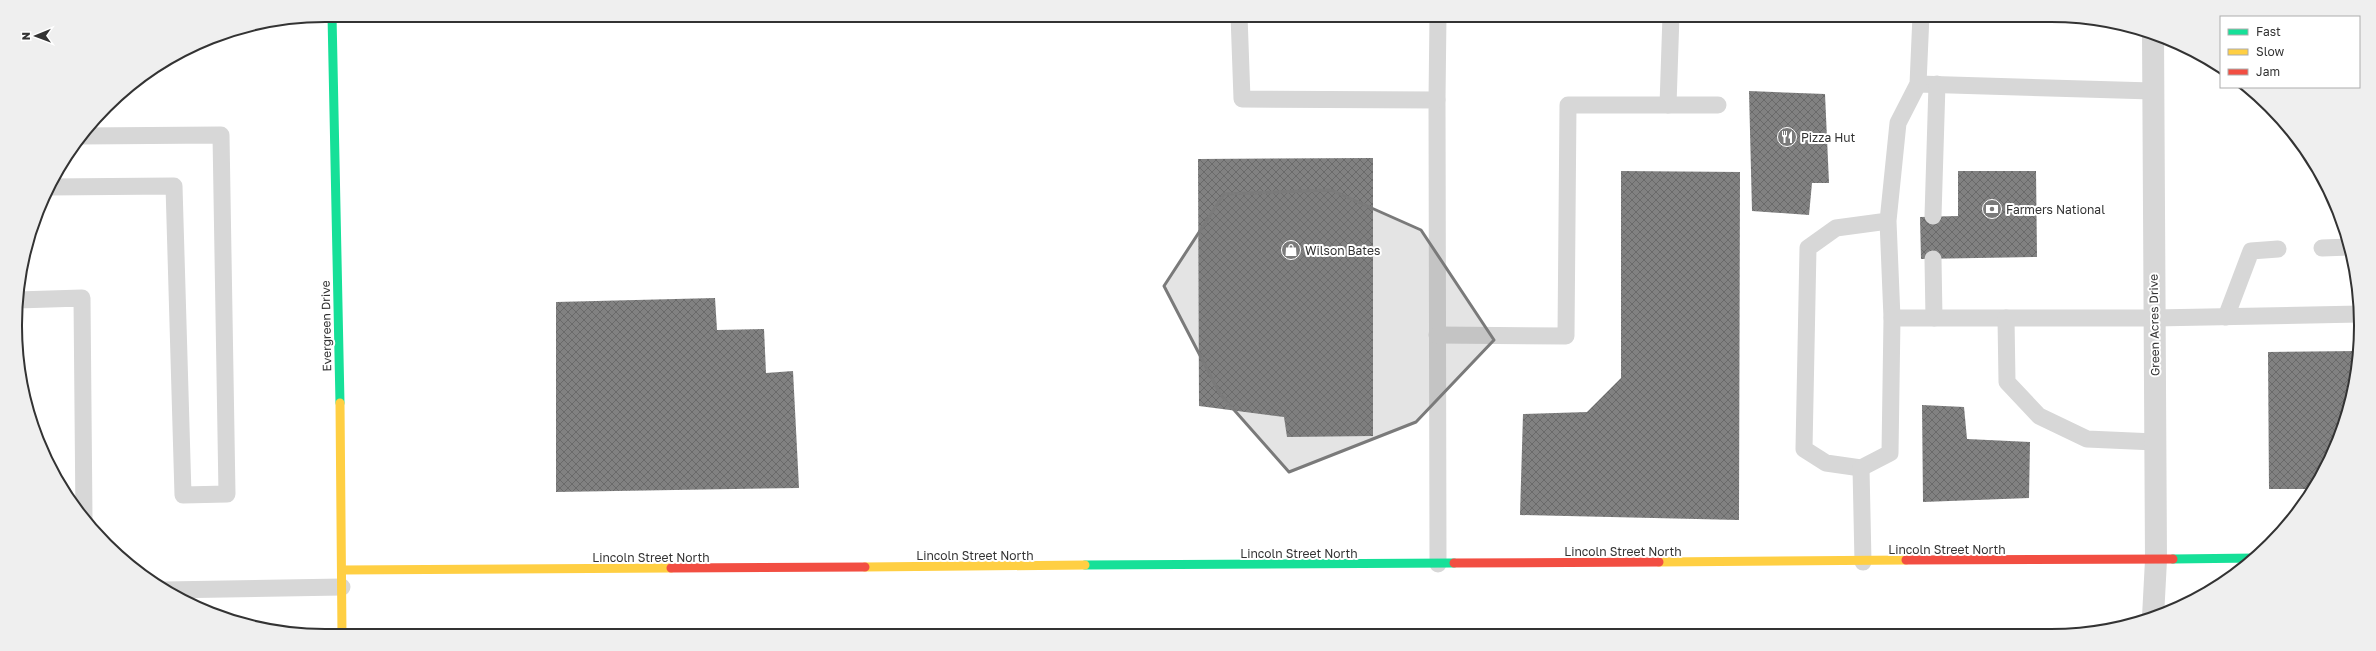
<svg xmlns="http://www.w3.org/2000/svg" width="2376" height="651" font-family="'Golos Text',sans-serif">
	<defs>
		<pattern id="building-cross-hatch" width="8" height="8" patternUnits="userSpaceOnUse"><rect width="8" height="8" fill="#818181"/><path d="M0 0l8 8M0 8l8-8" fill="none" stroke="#6a6a6a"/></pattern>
	</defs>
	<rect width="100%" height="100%" fill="#fff"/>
	<g fill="url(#building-cross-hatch)">
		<polygon points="1749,91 1825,94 1829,183 1812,183 1809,215 1752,211"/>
		<polygon points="1373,158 1373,436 1287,437 1284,417 1199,406 1198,159"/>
		<polygon points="1621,171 1740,172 1739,520 1520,515 1523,414 1587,412 1621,378"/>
		<polygon points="1958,171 2036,171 2037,257 1921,259 1920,217 1958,216"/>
		<polygon points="715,298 717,330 764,329 766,373 793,371 799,488 556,492 556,302"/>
		<polygon points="2358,351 2355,386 2320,481 2313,489 2269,489 2268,352"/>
		<polygon points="1922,405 1964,407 1967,439 2030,442 2029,498 1923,502"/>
	</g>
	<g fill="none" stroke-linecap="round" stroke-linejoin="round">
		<g stroke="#d7d7d7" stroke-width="17">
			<polyline points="1239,15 1242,99 1437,100 1438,564"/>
			<polyline points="1918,84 2152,91"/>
			<polyline points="1437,100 1438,15"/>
			<polyline points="1668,105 1671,15"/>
			<polyline points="48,187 174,186 183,495 227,494 221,135 79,136"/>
			<polyline points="1933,216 1937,84"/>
			<polyline points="1888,221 1836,228 1808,248 1804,449 1826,463 1861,468 1890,453 1892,318 1888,221 1898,123 1918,84 1921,15"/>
			<polyline points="2322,248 2350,247"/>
			<polyline points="1933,259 1934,318"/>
			<polyline points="17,300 82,298 84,519"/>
			<polyline points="2226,317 2251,251 2278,249"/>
			<polyline points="1892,318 2154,318 2360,314"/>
			<polyline points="2006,318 2007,382 2039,416 2087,439 2155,442"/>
			<polyline points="1437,335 1566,336 1568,105 1718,105"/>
			<polyline points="1861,468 1863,562"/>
			<polyline points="164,590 342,587"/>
		</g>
		<polyline stroke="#d7d7d7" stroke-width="22" points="2153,34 2156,560 2153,617"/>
		<g stroke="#16e098" stroke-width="9">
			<polyline points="332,15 340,403"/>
			<polyline points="2173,559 2256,558"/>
			<polyline points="1085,565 1454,563"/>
		</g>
		<g stroke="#ffcf43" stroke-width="9">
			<polyline points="340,403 342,636"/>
			<polyline points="1659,562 1906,560"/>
			<polyline points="865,567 1085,565"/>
			<polyline points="343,570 671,568"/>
		</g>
		<g stroke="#f24e42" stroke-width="9">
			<polyline points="1906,560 2173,559"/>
			<polyline points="1454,563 1659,562"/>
			<polyline points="671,568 865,567"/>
		</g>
	</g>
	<path fill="#7a7a7a" fill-opacity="0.2" stroke="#7a7a7a" stroke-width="3" stroke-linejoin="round" d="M1331,190L1421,230L1494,340L1416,422L1289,472L1220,394L1164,286L1224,194Z"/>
	<defs>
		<g id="restaurant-disc" transform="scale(1)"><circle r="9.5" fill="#7a7a7a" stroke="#fff"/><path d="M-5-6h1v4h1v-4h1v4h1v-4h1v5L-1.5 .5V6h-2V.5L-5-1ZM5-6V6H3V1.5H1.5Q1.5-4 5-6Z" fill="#fff"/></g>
		<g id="bank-disc" transform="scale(1)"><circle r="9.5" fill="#7a7a7a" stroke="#fff"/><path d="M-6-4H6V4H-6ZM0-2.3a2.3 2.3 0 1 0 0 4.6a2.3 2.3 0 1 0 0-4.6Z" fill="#fff"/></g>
		<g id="shop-disc" transform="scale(1)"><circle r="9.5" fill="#7a7a7a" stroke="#fff"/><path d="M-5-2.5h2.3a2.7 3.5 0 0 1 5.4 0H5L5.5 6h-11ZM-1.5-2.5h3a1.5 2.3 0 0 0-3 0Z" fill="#fff"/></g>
	</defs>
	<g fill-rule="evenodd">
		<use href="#restaurant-disc" x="1787" y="137"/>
		<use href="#bank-disc" x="1992" y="209"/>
		<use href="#shop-disc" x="1291" y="250"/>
	</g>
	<g text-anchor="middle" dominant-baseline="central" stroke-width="4" stroke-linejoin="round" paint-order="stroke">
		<g font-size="12" fill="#333" stroke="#fff" text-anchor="start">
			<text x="1801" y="137">Pizza Hut</text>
			<text x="2006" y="209">Farmers National</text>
			<text x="1305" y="250">Wilson Bates</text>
		</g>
		<g font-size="12" fill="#333" stroke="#fff">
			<text transform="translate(2154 325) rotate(-91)">Green Acres Drive</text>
			<text transform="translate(326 326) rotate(-91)">Evergreen Drive</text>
			<text x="1947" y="549">Lincoln Street North</text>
			<text x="1623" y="551">Lincoln Street North</text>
			<text x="1299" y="553">Lincoln Street North</text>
			<text x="975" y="555">Lincoln Street North</text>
			<text x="651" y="557">Lincoln Street North</text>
		</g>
	</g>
	<path d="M0 0H2376V651H0ZM325 22H2051A303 303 0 0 1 2354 325V326A303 303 0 0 1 2051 629H325A303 303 0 0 1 22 326V325A303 303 0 0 1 325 22Z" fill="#efefef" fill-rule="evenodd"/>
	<path fill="none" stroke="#333" stroke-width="2" d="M325 22H2051A303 303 0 0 1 2354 325V326A303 303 0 0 1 2051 629H325A303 303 0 0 1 22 326V325A303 303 0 0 1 325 22Z"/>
	<rect x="2220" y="16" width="140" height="72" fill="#ffffff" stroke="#adadad"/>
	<rect x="2228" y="29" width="20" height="6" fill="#16e098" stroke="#adadad"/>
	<text x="2256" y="36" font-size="12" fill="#333333">Fast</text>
	<rect x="2228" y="49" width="20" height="6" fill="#ffcf43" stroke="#adadad"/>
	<text x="2256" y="56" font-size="12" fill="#333333">Slow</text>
	<rect x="2228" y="69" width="20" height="6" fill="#f24e42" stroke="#adadad"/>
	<text x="2256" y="76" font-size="12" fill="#333333">Jam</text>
	<g transform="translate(36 36) rotate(269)" stroke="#ffffff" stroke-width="3" paint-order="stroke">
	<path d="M0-3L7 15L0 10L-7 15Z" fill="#333333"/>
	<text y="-6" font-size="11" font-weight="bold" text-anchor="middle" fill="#333333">N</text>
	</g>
</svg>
